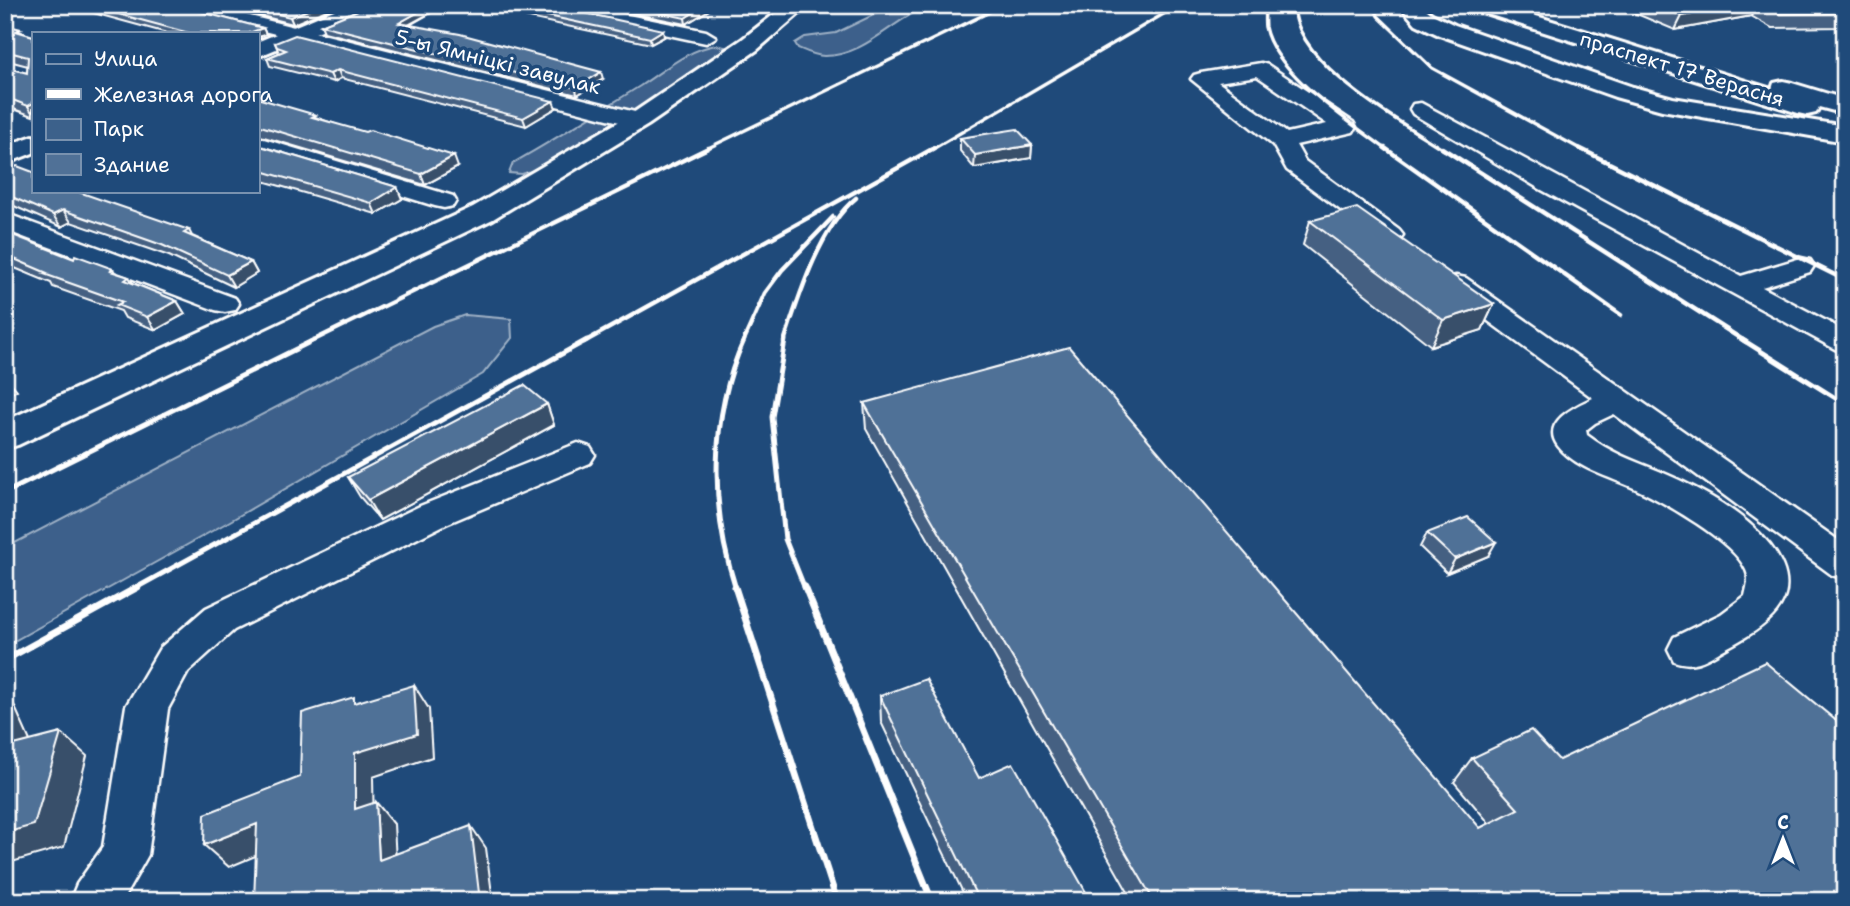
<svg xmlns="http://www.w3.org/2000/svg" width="1850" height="906" font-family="'Shantell Sans',sans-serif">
	<rect width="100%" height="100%" fill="#1f4a7a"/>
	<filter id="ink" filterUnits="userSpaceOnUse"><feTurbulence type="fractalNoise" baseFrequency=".0143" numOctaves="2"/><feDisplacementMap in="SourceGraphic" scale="14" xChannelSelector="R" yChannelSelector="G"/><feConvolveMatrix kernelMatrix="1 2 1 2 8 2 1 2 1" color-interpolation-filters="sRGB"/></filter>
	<g filter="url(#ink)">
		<g fill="#3c618b" stroke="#9eb0c5" stroke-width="2">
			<path d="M894,5H923V8C891,22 864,56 824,56C816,56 805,51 798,48L795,43L805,37L836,33Z"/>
			<path d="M716,45L733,49L555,163L522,174L509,173L513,163C556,139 598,112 640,86C665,70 686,50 716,45Z"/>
			<polygon points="465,315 511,319 512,338 483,374 230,521 5,646 5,548 433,326"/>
		</g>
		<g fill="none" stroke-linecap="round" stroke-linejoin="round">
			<g stroke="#fff" stroke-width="5">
				<g id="minor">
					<polygon points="174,5 206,5 647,115 650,120 647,125 639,127 177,9"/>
					<polygon points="543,5 579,5 706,31 716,37 706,43 552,10"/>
					<path d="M1261,63L1268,65L1353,122L1356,127L1353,132L1296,145L1305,161L1399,230L1403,235L1399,240L1390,243L1381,240L1287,170L1273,145L1191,79L1194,75L1201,73ZM1257,76L1327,124L1287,133L1218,82Z"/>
					<polygon points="1421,103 1741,276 1801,258 1810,260 1814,266 1810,272 1762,287 1845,331 1845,352 1835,349 1540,189 1413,114 1410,109 1413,104"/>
					<polygon points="257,137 453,196 456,201 453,206 444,208 435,206 257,151"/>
					<polygon points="5,213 235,298 239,304 235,310 225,312 215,310 5,230"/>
					<path d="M1456,276L1466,278L1845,545V579L1832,575L1614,414L1595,423L1586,430L1587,435C1609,452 1634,461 1659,471C1697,487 1744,512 1770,545C1809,596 1772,624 1728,647C1708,658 1696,669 1674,661L1668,649L1674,637L1721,614L1745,596C1747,587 1750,578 1746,570C1734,541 1662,501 1634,488C1610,477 1575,468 1558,446C1540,422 1576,406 1593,398L1446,290L1442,284L1446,278Z"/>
					<polygon points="578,443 590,447 595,455 590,463 446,524 234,630 188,672 168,709 148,855 122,901 70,901 77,884 103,847 126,706 160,648 206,608 420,506"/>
				</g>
			</g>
			<g stroke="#fff" stroke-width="6">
				<g id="major">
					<polygon points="346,5 375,5 372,9 257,57 257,42"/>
					<polygon points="786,5 809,5 757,50 648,125 493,219 18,445 5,449 5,421 473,207 630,115 741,40"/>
					<polygon points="1399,5 1421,5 1432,14 1455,25 1633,87 1673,98 1845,126 1845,142 1662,110 1615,97 1439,35 1416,24"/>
					<polygon points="1469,5 1501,5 1772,89 1774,83 1783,81 1792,83 1845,99 1845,114 1819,107 1816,113 1807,115 1798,113 1472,9"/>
					<polygon points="33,136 33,153 5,164 5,146"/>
				</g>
			</g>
			<use href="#minor" fill="#1f4a7a" fill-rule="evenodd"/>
			<use href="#major" fill="#1f4a7a" fill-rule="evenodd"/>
			<g stroke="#fff" stroke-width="3.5">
				<path d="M1265,5C1265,12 1264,20 1265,27C1274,73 1352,123 1387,150"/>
				<path d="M1294,5C1294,64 1400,121 1444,150"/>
				<polyline points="1374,5 1378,16 1432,68 1582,150"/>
				<polyline points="704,150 1004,5"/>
				<polyline points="931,150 1179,5"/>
			</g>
			<g stroke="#fff" stroke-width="4.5">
				<polyline points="1385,148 1621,315"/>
				<polyline points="1442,148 1746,342"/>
				<polyline points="1579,148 1845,280"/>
				<polyline points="310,342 708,148"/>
				<polyline points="584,342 934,148"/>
				<polyline points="743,342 765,293 782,270 833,217"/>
				<path d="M784,342C798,299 820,227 856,198"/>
			</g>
			<g stroke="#fff" stroke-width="5">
				<polyline points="785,340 772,417 785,539 805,589"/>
				<polyline points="1743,340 1845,404"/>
				<polyline points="5,493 314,340"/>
				<polyline points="134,589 587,340"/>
				<path d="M736,589C710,509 709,417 744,340"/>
			</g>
			<g stroke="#fff" stroke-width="7">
				<polyline points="735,587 837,901"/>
				<polyline points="805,587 932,901"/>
				<polyline points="5,660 138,587"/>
			</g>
		</g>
		<g fill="#456182" stroke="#fff" stroke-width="2">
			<polygon points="61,5 174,5 263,28 266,34 257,33 167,33 79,9"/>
			<polygon points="218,5 339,5 293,24"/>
			<polygon points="370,5 445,5 410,25 603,79 577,95 324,32 321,25"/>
			<polygon points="468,5 548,5 664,37 651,44"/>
			<polygon points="593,5 717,5 686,24"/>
			<polygon points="1629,5 1845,5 1845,25 1841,27 1772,28 1751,16 1675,30 1627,10"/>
			<polygon points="5,25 24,33 33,36 33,116 5,106 5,67 27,73 28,66 5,60"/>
			<polygon points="275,43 556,108 526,126 341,78 334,82 270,66 267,58 279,53"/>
			<polygon points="257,98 318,118 458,167 425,185 257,135"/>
			<polygon points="960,138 1032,145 1031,158 974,168 960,151"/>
			<polygon points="257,145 397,187 402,199 376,214 263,181 257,179"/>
			<polygon points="5,171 33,191 189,230 192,236 251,262 257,273 234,287 169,256 71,222 61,227 5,202"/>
			<polygon points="1310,221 1494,304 1482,330 1431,346 1303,245"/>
			<polygon points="5,232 74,259 113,269 115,272 129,277 133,283 177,301 185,314 156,330 125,318 121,311 53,287 51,283 5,264"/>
			<polygon points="864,403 1480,828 1489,823 1454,782 1472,758 1559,760 1845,901 1133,901 866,429"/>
			<polygon points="547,404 554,425 380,520 360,497 348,477"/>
			<polygon points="1427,533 1488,556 1447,573 1420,547"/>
			<polygon points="880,696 979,778 1091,901 967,901 881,722"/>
		</g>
		<g fill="#384f6a" stroke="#fff" stroke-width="2">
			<polygon points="320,5 339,5 293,24 290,17"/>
			<polygon points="431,5 445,5 401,29 399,23"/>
			<polygon points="705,5 717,5 686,24 685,18"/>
			<polygon points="1741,5 1757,5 1751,16 1675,30 1682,16"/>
			<polygon points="263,28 266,34 257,38 257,33 249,33"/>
			<polygon points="663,30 664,37 651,44 650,38"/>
			<polygon points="338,70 341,78 334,82 330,74"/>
			<polygon points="601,72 603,79 577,95 576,88"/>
			<polygon points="553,101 556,108 526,126 523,118"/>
			<polygon points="33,103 33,114 28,106"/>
			<polygon points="1032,145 1031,158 974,168 975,155"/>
			<polygon points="454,156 458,167 425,185 421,174"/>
			<polygon points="397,187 402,199 376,214 371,203"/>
			<polygon points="63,210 71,222 61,227 53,215"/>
			<polygon points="251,262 257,273 234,287 227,275"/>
			<polygon points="177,301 185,314 156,330 147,317"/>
			<polygon points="1494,304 1482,330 1431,346 1443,320"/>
			<polygon points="5,376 17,390 5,397"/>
			<polygon points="547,404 554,425 380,520 368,500"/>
			<polygon points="1496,542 1488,556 1447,573 1455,559"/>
			<polygon points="414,685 429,709 432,757 373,777 374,832 355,809 355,753"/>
			<polygon points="5,698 14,705 42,768 14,745 5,726"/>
			<polygon points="61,733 87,756 64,847 5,864 5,833"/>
			<polygon points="376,802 394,824 397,881 379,860"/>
			<polygon points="257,824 279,846 229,867 204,845"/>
			<polygon points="471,826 486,848 493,901 460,901"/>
		</g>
		<g fill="#507197" stroke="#fff" stroke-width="2">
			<polygon points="85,5 174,5 263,28 249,33 189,33"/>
			<polygon points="241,5 320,5 290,17"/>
			<polygon points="370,5 431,5 399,23 460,34 601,72 576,88 321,25"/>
			<polygon points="497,5 548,5 663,30 650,38"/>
			<polygon points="624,5 705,5 685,18"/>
			<polygon points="1655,5 1741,5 1682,16"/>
			<polygon points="1764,5 1845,5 1845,13 1780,14"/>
			<polygon points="5,25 21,29 16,31 33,36 33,103 28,106 5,97 5,67 27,73 28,57 5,51"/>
			<polygon points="295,35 553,101 523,118 338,70 330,74 267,58 286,50 277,47 275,43"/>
			<polygon points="257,98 316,115 312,117 365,132 370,130 454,156 421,174 257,125"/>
			<polygon points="1017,129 1032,145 975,155 960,138"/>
			<polygon points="257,145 397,187 371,203 258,170"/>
			<polygon points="17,166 33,172 33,191 76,191 189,230 184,233 251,262 227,275 162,245 63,210 53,215 5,194 5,171"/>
			<polygon points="1357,208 1494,304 1443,320 1310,221"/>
			<polygon points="5,232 74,259 75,255 113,269 110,271 129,277 125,280 177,301 147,317 117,305 123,302 44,274 47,273 5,255"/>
			<polygon points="1069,347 1480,828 1518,809 1472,758 1531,730 1559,760 1765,662 1845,728 1845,901 1154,901 864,403"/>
			<polygon points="524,385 547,404 368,500 348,477"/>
			<polygon points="1468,517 1496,542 1455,559 1427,533"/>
			<polygon points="926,679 979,778 1013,763 1091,901 979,901 880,696"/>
			<polygon points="414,685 417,734 355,753 355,809 376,802 379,860 471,826 479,893 460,901 254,901 257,824 204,845 205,814 300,777 302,713 354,697 354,703"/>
			<polygon points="5,726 14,745 61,733 34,825 5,833"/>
		</g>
	</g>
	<g text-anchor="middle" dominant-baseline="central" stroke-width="7" stroke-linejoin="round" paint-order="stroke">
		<g font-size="21" fill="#fff" stroke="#1f4a7a">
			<text transform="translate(498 62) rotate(14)">5-ы Ямніцкі завулак</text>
			<text transform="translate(1682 69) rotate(17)">праспект 17 Верасня</text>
		</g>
	</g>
	<rect width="1850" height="906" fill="none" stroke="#1f4a7a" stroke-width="28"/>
	<rect x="14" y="14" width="1822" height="878" fill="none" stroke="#fff" stroke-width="2.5" filter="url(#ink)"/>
	<rect x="32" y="32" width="228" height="161" fill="#1f4a7a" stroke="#7992af" stroke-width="2"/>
	<rect x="46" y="54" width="35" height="10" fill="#1f4a7a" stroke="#7992af" stroke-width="2"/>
	<text x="94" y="66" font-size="21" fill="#ffffff">Улица</text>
	<rect x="46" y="89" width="35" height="10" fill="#ffffff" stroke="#7992af" stroke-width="2"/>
	<text x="94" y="102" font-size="21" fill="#ffffff">Железная дорога</text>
	<rect x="46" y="119" width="35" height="21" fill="#3c618b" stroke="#7992af" stroke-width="2"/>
	<text x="94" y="136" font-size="21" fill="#ffffff">Парк</text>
	<rect x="46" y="154" width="35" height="21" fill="#507197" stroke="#7992af" stroke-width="2"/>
	<text x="94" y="172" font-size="21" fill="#ffffff">Здание</text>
	<g transform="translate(1783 839)" stroke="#1f4a7a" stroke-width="5" paint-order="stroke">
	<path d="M0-5L12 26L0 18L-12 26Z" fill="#ffffff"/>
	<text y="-10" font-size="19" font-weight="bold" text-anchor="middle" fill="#ffffff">С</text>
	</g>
</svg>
